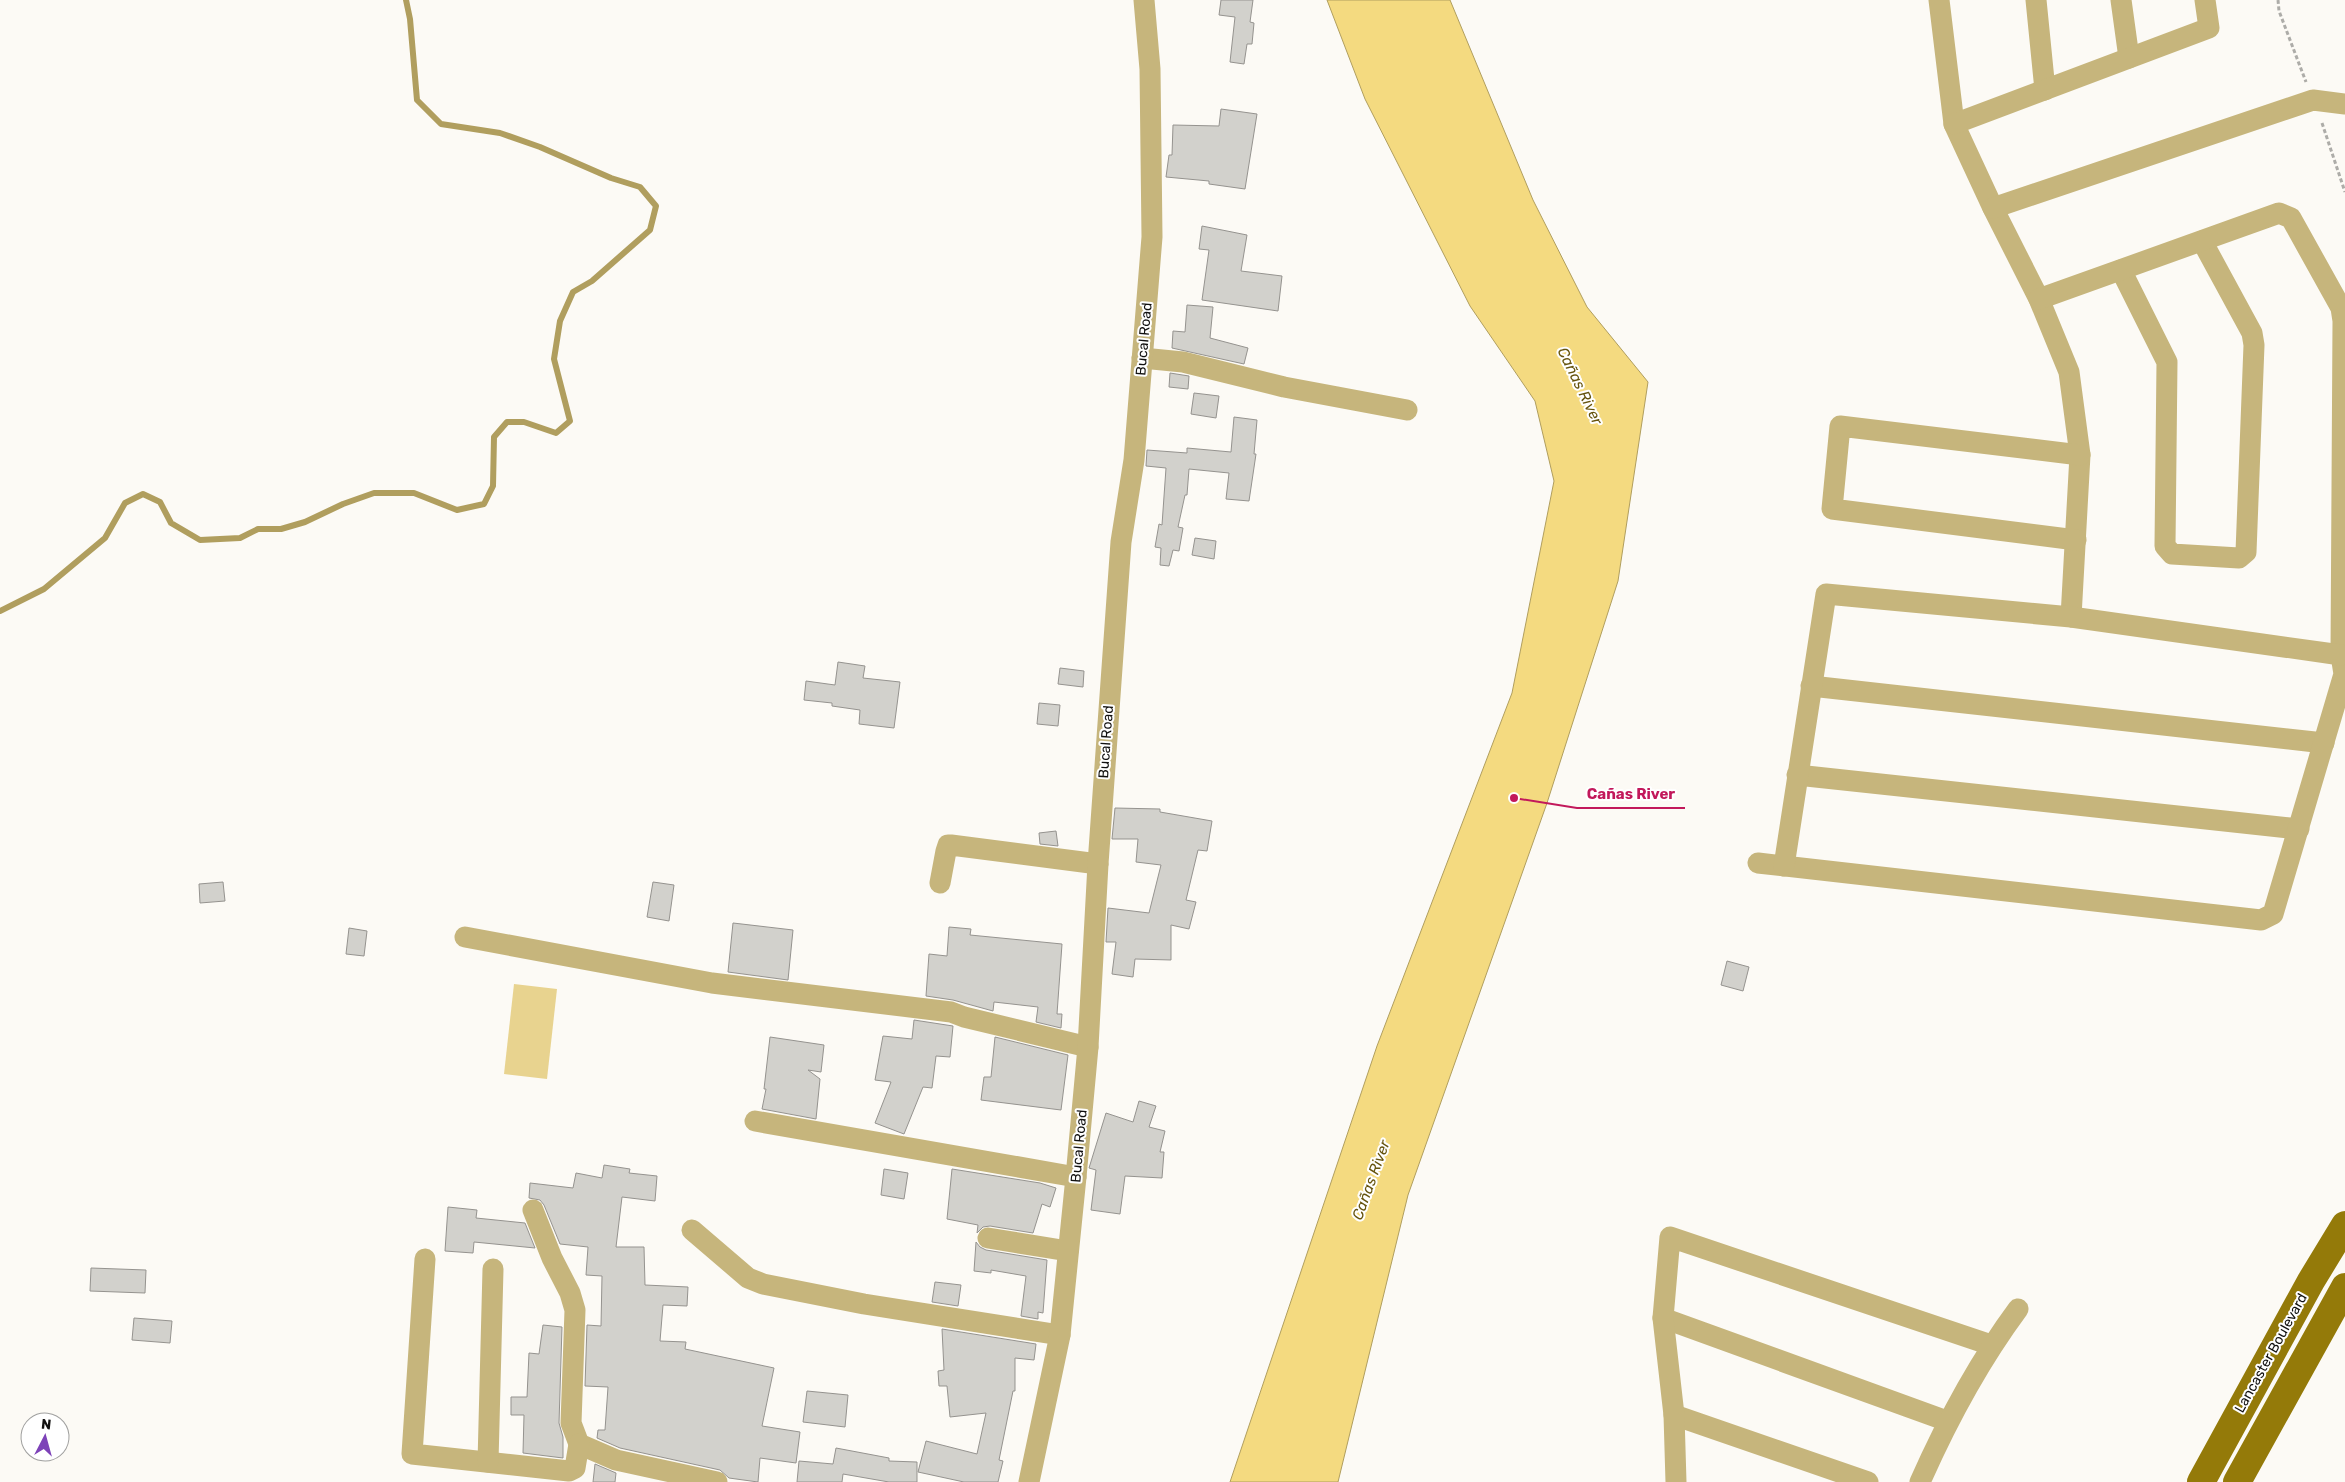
<svg xmlns="http://www.w3.org/2000/svg" width="2345" height="1482" font-family="Rubik,sans-serif">
	<rect width="100%" height="100%" fill="#fcfaf5"/>
	<polygon fill="#e8d38f" points="514,984 557,989 547,1079 504,1074"/>
	<polygon fill="#f4da80" stroke="#b09e5e" points="1327,0 1450,0 1533,200 1587,307 1648,382 1618,581 1547,803 1408,1195 1338,1482 1230,1482 1377,1046 1512,693 1554,481 1535,401 1470,306 1365,99"/>
	<g fill="none" stroke-linecap="round" stroke-linejoin="round">
		<polyline stroke="#b09e5e" stroke-width="6" points="0,611 44,589 105,538 125,503 143,494 160,502 171,523 200,540 240,538 258,529 281,529 305,522 343,504 374,493 414,493 457,510 484,504 493,486 494,437 507,422 524,422 556,433 570,421 554,359 560,321 573,292 592,281 650,230 656,206 640,187 611,178 540,147 500,133 441,124 417,100 410,19 406,0"/>
	</g>
	<g fill="#d2d1cc" stroke="#95938f">
		<polygon points="1221,0 1253,0 1250,22 1254,23 1252,44 1247,44 1244,64 1230,62 1235,17 1219,15"/>
		<polygon points="1221,109 1257,114 1245,189 1209,184 1209,181 1166,177 1169,155 1172,155 1173,125 1219,126"/>
		<polygon points="1202,226 1247,235 1241,271 1282,276 1278,311 1202,300 1209,250 1199,249"/>
		<polygon points="1187,305 1213,307 1210,338 1248,348 1244,364 1172,348 1173,331 1185,332"/>
		<polygon points="1170,373 1189,376 1188,389 1169,387"/>
		<polygon points="1194,393 1219,396 1216,418 1191,414"/>
		<polygon points="1234,417 1257,420 1254,454 1256,454 1249,501 1226,499 1229,473 1189,469 1187,495 1185,495 1178,527 1183,528 1179,551 1173,550 1169,566 1160,565 1161,548 1155,547 1159,524 1162,525 1166,468 1146,466 1147,450 1187,453 1187,448 1231,452"/>
		<polygon points="1195,538 1216,541 1214,559 1192,555"/>
		<polygon points="838,662 865,666 863,678 900,682 894,728 859,724 860,710 832,706 832,703 804,700 806,681 835,685"/>
		<polygon points="1060,668 1084,671 1083,687 1058,684"/>
		<polygon points="1039,703 1060,705 1058,726 1037,724"/>
		<polygon points="1115,808 1160,809 1160,812 1212,821 1207,851 1198,850 1186,900 1196,902 1189,929 1171,925 1171,960 1135,959 1133,977 1112,974 1116,942 1106,942 1108,908 1149,913 1161,865 1136,862 1138,839 1112,839"/>
		<polygon points="1056,831 1058,846 1040,844 1039,833"/>
		<polygon points="223,882 225,901 200,903 199,884"/>
		<polygon points="653,882 674,885 669,921 647,917"/>
		<polygon points="733,923 793,930 788,980 728,972"/>
		<polygon points="949,927 971,929 970,935 1062,944 1057,1014 1062,1014 1061,1028 1036,1022 1038,1007 994,1002 993,1011 953,1000 926,996 929,954 947,956"/>
		<polygon points="349,928 367,931 364,956 346,954"/>
		<polygon points="1727,961 1749,967 1743,991 1721,985"/>
		<polygon points="914,1020 953,1026 950,1057 936,1056 932,1088 923,1087 904,1134 875,1123 891,1082 875,1080 883,1036 912,1039"/>
		<polygon points="770,1037 824,1045 821,1072 808,1070 820,1079 816,1119 762,1109 766,1089 764,1089"/>
		<polygon points="995,1037 1068,1055 1061,1110 981,1100 984,1077 991,1077"/>
		<polygon points="1139,1101 1156,1106 1149,1127 1165,1131 1160,1152 1164,1152 1162,1178 1125,1176 1120,1214 1091,1210 1096,1170 1089,1168 1106,1113 1133,1122"/>
		<polygon points="604,1165 630,1169 629,1173 657,1176 655,1201 622,1197 616,1247 644,1247 645,1285 688,1287 687,1306 663,1305 660,1341 686,1342 685,1349 774,1368 762,1426 800,1432 796,1463 760,1458 758,1482 729,1478 720,1470 620,1448 597,1438 598,1430 605,1430 608,1387 585,1386 587,1325 601,1326 602,1276 586,1275 588,1247 560,1244 544,1205 540,1200 529,1198 530,1183 573,1188 576,1173 602,1178"/>
		<polygon points="884,1169 908,1173 904,1199 881,1195"/>
		<polygon points="952,1169 1040,1183 1056,1188 1050,1207 1042,1204 1033,1233 990,1226 983,1227 977,1233 978,1225 947,1219"/>
		<polygon points="448,1207 477,1210 476,1218 525,1223 535,1248 474,1242 473,1253 445,1251"/>
		<polygon points="976,1242 980,1247 986,1250 1047,1260 1043,1313 1038,1312 1038,1319 1021,1316 1026,1276 991,1270 991,1273 974,1271"/>
		<polygon points="91,1268 146,1270 145,1293 90,1291"/>
		<polygon points="935,1282 961,1285 958,1306 932,1302"/>
		<polygon points="134,1318 172,1321 170,1343 132,1340"/>
		<polygon points="543,1325 562,1327 559,1423 563,1437 563,1458 523,1453 524,1415 511,1415 511,1397 527,1397 529,1353 539,1354"/>
		<polygon points="942,1329 1036,1344 1034,1360 1015,1358 1015,1391 1013,1391 999,1460 1003,1461 998,1482 964,1482 918,1472 926,1441 977,1454 986,1413 950,1417 947,1386 939,1386 938,1371 944,1370"/>
		<polygon points="807,1391 848,1395 845,1427 803,1422"/>
		<polygon points="836,1448 889,1458 889,1461 917,1462 917,1482 889,1482 843,1474 842,1482 797,1482 799,1461 833,1464"/>
		<polygon points="595,1464 616,1473 615,1482 593,1482"/>
	</g>
	<g fill="none" stroke-linecap="round" stroke-linejoin="round">
		<g stroke="#adaca8" stroke-width="3" stroke-dasharray="4 2.5" stroke-linecap="butt">
			<polyline points="2278,0 2279,11 2306,82"/>
			<polyline points="2322,123 2345,192"/>
		</g>
		<g stroke="#c6b57c" stroke-width="21">
			<polyline points="1939,0 1954,124 1993,208 2039,299 2069,372 2080,455 2071,617"/>
			<polyline points="2036,0 2045,90"/>
			<polyline points="2121,0 2129,58"/>
			<polyline points="1954,124 2209,28 2205,0"/>
			<polyline points="1993,208 2313,100 2345,104"/>
			<polyline points="2121,270 2167,362 2165,546 2172,554 2239,558 2246,552 2254,345 2252,333 2202,241"/>
			<polyline points="1142,358 1183,362 1284,387 1407,410"/>
			<polyline points="2076,540 1832,509 1840,426 2080,455"/>
			<polyline points="1811,686 2324,743"/>
			<polyline points="1797,775 2299,829"/>
			<polyline points="1758,863 2261,920 2273,914 2344,674 2341,655 2343,321 2341,308 2291,218 2279,213 2039,299"/>
			<polyline points="1784,866 1826,594 2071,617 2341,655"/>
			<polyline points="940,883 946,851 948,845 951,845 1098,864"/>
			<polyline points="465,937 712,983 951,1012 964,1017 1088,1047"/>
			<polyline points="755,1121 1076,1177"/>
			<polyline points="533,1210 552,1258 570,1293 575,1310 571,1423 579,1444 616,1460 717,1482"/>
			<polyline points="692,1230 748,1278 763,1284 864,1304 1060,1335"/>
			<polyline points="988,1238 1068,1251"/>
			<polyline points="425,1259 412,1454 569,1471 575,1468 579,1444"/>
			<polyline points="1663,1318 1947,1421"/>
			<polyline points="1674,1415 1868,1482"/>
			<polyline points="488,1462 493,1269"/>
			<polyline points="1029,1482 1060,1335 1076,1177 1088,1047 1098,864 1121,542 1134,460 1152,237 1150,69 1144,0"/>
			<polyline points="1676,1482 1674,1415 1663,1318 1670,1237 1991,1345"/>
			<path d="M1920,1482C1947,1421 1978,1363 2018,1309"/>
		</g>
		<g stroke="#947a09" stroke-width="28">
			<polyline points="2201,1482 2311,1281 2345,1225"/>
			<polyline points="2237,1482 2345,1287"/>
		</g>
	</g>
	<g text-anchor="middle" dominant-baseline="central" stroke-width="4" stroke-linejoin="round" paint-order="stroke">
		<g font-size="14" fill="#121110" stroke="#fff">
			<text transform="translate(1144 339) rotate(-85)">Bucal Road</text>
			<text transform="translate(1106 742) rotate(-86)">Bucal Road</text>
			<text transform="translate(1079 1146) rotate(-85)">Bucal Road</text>
			<text transform="translate(2271 1353) rotate(-61)">Lancaster Boulevard</text>
		</g>
		<g font-size="15" font-style="italic" fill="#66540e" stroke="#fff">
			<text transform="translate(1580 386) rotate(64)">Cañas River</text>
			<text transform="translate(1371 1180) rotate(-70)">Cañas River</text>
		</g>
	</g>
	<path fill="none" stroke="#c2185b" stroke-width="2" d="M1514 798L1577 808H1685"/>
	<circle fill="#c2185b" stroke="#fff" stroke-width="2" cx="1514" cy="798" r="5"/>
	<g font-size="15" text-anchor="middle" font-weight="bold" fill="#c2185b" stroke="#fff" stroke-width="4" stroke-linejoin="round" paint-order="stroke">
		<text x="1631" y="799">Cañas River</text>
	</g>
	<g transform="translate(45 1437) rotate(6)"><circle r="24" fill="#ffffff" stroke="#a0a09f"/>
	<path d="M0-4L9 19L0 12L-9 19Z" fill="#7d42b8"/>
	<text y="-8" font-size="14" font-weight="bold" text-anchor="middle" fill="#121110">N</text>
	</g>
</svg>
